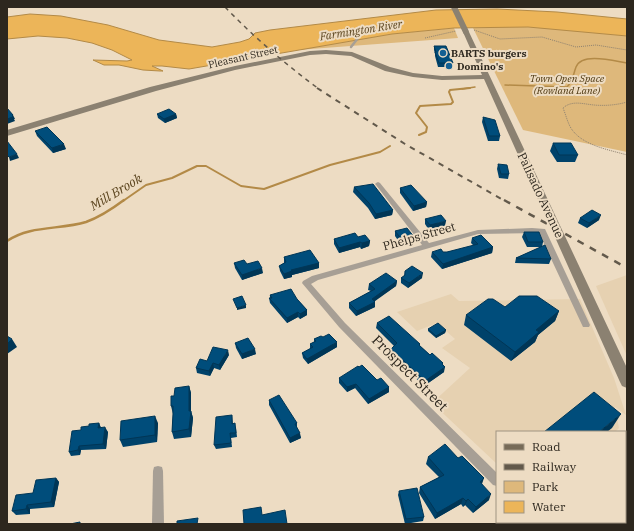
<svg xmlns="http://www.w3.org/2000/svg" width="634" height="531" font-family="'IBM Plex Serif',serif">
	<rect width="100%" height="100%" fill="#eddcc3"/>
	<g fill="#e6d1b1">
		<polygon points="627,275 627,356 596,286"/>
		<polygon points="451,294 459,301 580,299 614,378 626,415 615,407 619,428 615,432 497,432 497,464 432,403 470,368 442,348 455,339 437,323 417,331 397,312"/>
	</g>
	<g fill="#deb87b">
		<polygon points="508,26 547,28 627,36 627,152 523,130 473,28"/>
		<polygon points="454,28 458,38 297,50 392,34"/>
	</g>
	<polygon fill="#ecb559" stroke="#b38a47" points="497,9 557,12 627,19 627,36 528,27 454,28 392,34 189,69 162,66 152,66 163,71 160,71 143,70 119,65 104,65 93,60 127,61 132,60 112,50 92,43 67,38 38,36 7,39 7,17 30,14 61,16 108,25 159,40 212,47 240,42 249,39 255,33 270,30 436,10"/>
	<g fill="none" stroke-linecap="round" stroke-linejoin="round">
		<g stroke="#b38a47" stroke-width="1.5">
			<path d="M505,85L567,87C573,81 573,75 576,67C582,52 614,61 627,63"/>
			<polyline points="462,89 475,87"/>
		</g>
		<g stroke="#b38a47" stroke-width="2">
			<polyline points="419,135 426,132 427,127 416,113 420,106 451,104 453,102 449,92 450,90 470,88"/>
			<polyline points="123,201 146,185 172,178 197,166 206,166 241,186 264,189 330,165 380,152 390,146"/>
		</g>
		<path stroke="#b38a47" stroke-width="2.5" d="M7,241C30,225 60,230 86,222C100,217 112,209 124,200"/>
		<g stroke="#8d8170" stroke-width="1" stroke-dasharray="1 1" stroke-linecap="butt">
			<polyline points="474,30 500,39 542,37 576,47 596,45 627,50"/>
			<polyline points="425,38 456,31"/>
			<path d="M627,102C617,105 605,106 594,105C583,104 572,100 563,108C566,115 568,125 573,131C585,146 610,150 627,155"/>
		</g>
		<polyline stroke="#a79f95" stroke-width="2.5" points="351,47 358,38"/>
		<g fill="#a79f95" fill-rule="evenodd">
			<rect x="624" y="7" width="3" height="1"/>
			<polygon points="378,182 380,183 429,243 478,230 532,228 545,229 590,325 589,327 583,327 539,233 478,234 318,280 311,284 345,323 497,473 497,486 493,485 339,327 302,283 303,281 312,276 422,245 376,185 375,184 376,183"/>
			<polygon points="158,466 162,467 163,471 164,524 152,524 153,471 154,467"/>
			<polygon points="528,522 541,522 542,524 529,524"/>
		</g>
		<polygon fill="#8b8171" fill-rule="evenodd" points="464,31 469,32 627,368 627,388 622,386 620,382 484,79 442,80 413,77 385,71 351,56 326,54 310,55 235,70 156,91 7,136 7,130 150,87 235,66 310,51 326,50 352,52 390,67 413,73 442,76 482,75 463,32"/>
		<g fill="#776b58" fill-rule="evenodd">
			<rect x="625" y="499" width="2" height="17"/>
			<polygon points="572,522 594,522 593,524 571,524"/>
		</g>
		<path stroke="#62594b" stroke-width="1.5" stroke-dasharray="4.5 4.5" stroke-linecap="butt" d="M225,7C254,37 285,64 319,89"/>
		<polyline stroke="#62594b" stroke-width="2" stroke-dasharray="5.5 5.5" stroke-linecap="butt" points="317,88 405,144 505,201"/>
		<polyline stroke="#62594b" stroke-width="2.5" stroke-dasharray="7 7" stroke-linecap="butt" points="504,200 627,268"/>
		<polyline stroke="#8b8171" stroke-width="6" points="454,7 466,32"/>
	</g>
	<g fill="#00426a">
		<polygon points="434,46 453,63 452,67 438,67 435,56 435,54 434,50"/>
		<polygon points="157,114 176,114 177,118 165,123 158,118"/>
		<polygon points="483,117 500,136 499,141 488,141 482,122"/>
		<polygon points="35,131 66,149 53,153 37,136"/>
		<polygon points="553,143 578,155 575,162 557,162 550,151"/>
		<polygon points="498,164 509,174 508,179 499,178 497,169"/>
		<polygon points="354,187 393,210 392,215 375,219 368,208 353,192"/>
		<polygon points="400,188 427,202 426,207 413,211 400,193"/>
		<polygon points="580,218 599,220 587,228 578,223"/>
		<polygon points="425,219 445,226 429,230 425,224"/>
		<polygon points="395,231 414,243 402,246 395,236"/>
		<polygon points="524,232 543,242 542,247 551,259 549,264 515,263 516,258 541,247 527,247 522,237"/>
		<polygon points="358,237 370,241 369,246 361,249 360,247 339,253 334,244 334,239"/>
		<polygon points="472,238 493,247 492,253 442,269 431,257 432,252 447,252 474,246 471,243"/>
		<polygon points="284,257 319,263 319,268 292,275 292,277 284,279 280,271 279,266 284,263"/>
		<polygon points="234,263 247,264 263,273 242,280 235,268"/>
		<polygon points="405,271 422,278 408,288 401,283 401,278 404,276"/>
		<polygon points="397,281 396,286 374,301 375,302 375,307 356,316 349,308 349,303 371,291 368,290 369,284"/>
		<polygon points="270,295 297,299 307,310 307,315 300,319 298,317 287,323 270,303 269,298 270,298"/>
		<polygon points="505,307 559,311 555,321 538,335 535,342 511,361 464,325 466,315"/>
		<polygon points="377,323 420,346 430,355 443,364 444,372 424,386 390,354 391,349 394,346 376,328"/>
		<polygon points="428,329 446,330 445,333 436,338 428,331"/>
		<polygon points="323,337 337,347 308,364 303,358 302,353 310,349 310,344 314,342 314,339"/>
		<polygon points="235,343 256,354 242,359 236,348"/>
		<polygon points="229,355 220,370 214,368 210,376 197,373 196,368 207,361"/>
		<polygon points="339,378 377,380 389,387 389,392 368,404 355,388 347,392 339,383"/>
		<polygon points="189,386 191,393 191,411 193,418 191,437 174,439 172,432 173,414 171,406"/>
		<polygon points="269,400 297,423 297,428 301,438 290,443 269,405"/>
		<polygon points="232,415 233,424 236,428 237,437 231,438 232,447 216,449 214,445"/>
		<polygon points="99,423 101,428 108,432 106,449 81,450 80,455 71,456 69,452 81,430 89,426"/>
		<polygon points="158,423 157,442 123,447 120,440"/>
		<polygon points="428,457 482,484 489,500 473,513 465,505 463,507 461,504 435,519 419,493 420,487 439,477 426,464"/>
		<polygon points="56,478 59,482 54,507 30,509 30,514 16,515 12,511 33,493"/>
		<polygon points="399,491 424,517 423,521 405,524 398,495"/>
	</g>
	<g fill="#003656">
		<polygon points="176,114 177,118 165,123 164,119"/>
		<polygon points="13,115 15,119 14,119 15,121 7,124 7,119"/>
		<polygon points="64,144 66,149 53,153 52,148"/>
		<polygon points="17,154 19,158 10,161 9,157"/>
		<polygon points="427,202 426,207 413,211 414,206"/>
		<polygon points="393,210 392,215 375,219 376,214"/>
		<polygon points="601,215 599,220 587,228 589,223"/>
		<polygon points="446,221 445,226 429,230 430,225"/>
		<polygon points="415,238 414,243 402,246 403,241"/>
		<polygon points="370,241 369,246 361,249 362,243"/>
		<polygon points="360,242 360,247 339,253 339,248"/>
		<polygon points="493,247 492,253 442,269 443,264"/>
		<polygon points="319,263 319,268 292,275 292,277 284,279 284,274 291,270"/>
		<polygon points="262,268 263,273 242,280 242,275"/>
		<polygon points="423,273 422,278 408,288 409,283"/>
		<polygon points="397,281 396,286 371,304 372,299"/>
		<polygon points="375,302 375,307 356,316 357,311"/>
		<polygon points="246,305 246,308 237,310 237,308"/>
		<polygon points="307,310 307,315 300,319 300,314"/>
		<polygon points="559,311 555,321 538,335 535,342 511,361 515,352 536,330"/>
		<polygon points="298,312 298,317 287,323 287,318"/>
		<polygon points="446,330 445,333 436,338 436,336"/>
		<polygon points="12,339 17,347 7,354 7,344"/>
		<polygon points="337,342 337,347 308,364 307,359"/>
		<polygon points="255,349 256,354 242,359 242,354"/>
		<polygon points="228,350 229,355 220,370 219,365"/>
		<polygon points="213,363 214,368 210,376 209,371"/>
		<polygon points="445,367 444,372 424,386 425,381"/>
		<polygon points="356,384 355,388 347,392 347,387"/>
		<polygon points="189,386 191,393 191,417 191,411 193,418 191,437 189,429"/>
		<polygon points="389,387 389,392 368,404 369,399"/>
		<polygon points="621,414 612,428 607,432 599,432"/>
		<polygon points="155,416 158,423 157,442 155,435"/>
		<polygon points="99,423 101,428 100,433 98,428"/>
		<polygon points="105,427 108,432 106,449 103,444"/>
		<polygon points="300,433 301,438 290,443 290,438"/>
		<polygon points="79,446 81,450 80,455 78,450"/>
		<polygon points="56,478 59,482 54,507 51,502"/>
		<polygon points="484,478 482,484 480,482"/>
		<polygon points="491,494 489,500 473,513 476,507"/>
		<polygon points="463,498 461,504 435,519 437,513"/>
		<polygon points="468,499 465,505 463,507 466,501"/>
		<polygon points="27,505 30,509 30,514 26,509"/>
	</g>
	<g fill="#004d7b" stroke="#003656">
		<polygon points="434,46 446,46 453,63 439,63 435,52 436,52"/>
		<polygon points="7,108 13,115 12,116 13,117 7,119"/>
		<polygon points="169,109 176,114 164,119 157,114"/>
		<polygon points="483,117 495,120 500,136 489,136"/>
		<polygon points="47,127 64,144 52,148 35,131"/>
		<polygon points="7,141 17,154 9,157 7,155"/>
		<polygon points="553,143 571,143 578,155 559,155"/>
		<polygon points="498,164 507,165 509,174 501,174"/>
		<polygon points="373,184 393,210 376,214 369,203 354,187"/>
		<polygon points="411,185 427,202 414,206 400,188"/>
		<polygon points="592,210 601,215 589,223 580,218"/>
		<polygon points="441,215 446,221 430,225 425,219"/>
		<polygon points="407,228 415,238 403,241 395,231"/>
		<polygon points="524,232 539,232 543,242 528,242"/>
		<polygon points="355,233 358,237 365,235 370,241 362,243 360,242 339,248 334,239"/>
		<polygon points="481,235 493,247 443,264 432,252 441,249 443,252 447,252 478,244 472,238"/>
		<polygon points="545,245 551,259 516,258"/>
		<polygon points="310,250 319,263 291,270 292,271 284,274 279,266 286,262 284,257"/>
		<polygon points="244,260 247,264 258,261 262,268 242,275 234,263"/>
		<polygon points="412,266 423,273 409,283 401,278 405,275 405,271"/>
		<polygon points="386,273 397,281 372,299 375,302 357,311 349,303 375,289 369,284"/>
		<polygon points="291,289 297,299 307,310 300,314 298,312 287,318 269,298 272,298 270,295"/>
		<polygon points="242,296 246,305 237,308 233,299"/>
		<polygon points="519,296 537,296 559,311 536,330 539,332 515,352 466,315 488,299 493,299 505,307"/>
		<polygon points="389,316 420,344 419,345 430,355 432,353 443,363 442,364 445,367 425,381 391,349 397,343 377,323"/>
		<polygon points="438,323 446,330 436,336 428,329"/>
		<polygon points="329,334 337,342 307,359 302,353 313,347 310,344 316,341 314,339 321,336 323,337"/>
		<polygon points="7,336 12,339 7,344"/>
		<polygon points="248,338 255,349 242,354 235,343"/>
		<polygon points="213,347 228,350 219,365 213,363 209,371 196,368 200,359 207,361"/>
		<polygon points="362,365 377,380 381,378 389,387 369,399 356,384 347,387 339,378 358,366 359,367"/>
		<polygon points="189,386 189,411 191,411 189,429 172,432 173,414 173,406 171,406 171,396 174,396 175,388"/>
		<polygon points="594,392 621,414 599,432 544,432"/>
		<polygon points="279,395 297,423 295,424 300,433 290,438 269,400"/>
		<polygon points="232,415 232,424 235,423 236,433 230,433 231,443 214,445 216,417"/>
		<polygon points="155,416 155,435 120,440 121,421"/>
		<polygon points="99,423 98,428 105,427 103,444 79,446 78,450 69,452 72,431 81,430 81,427 89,426 89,424"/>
		<polygon points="445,444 458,458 462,456 484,478 480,482 491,494 476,507 468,499 466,501 463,498 437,513 420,487 444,475 428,457"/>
		<polygon points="56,478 51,502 27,505 26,509 12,511 16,495 33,493 36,480"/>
		<polygon points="417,488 424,517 406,519 399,491"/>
		<polygon points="261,507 262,515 285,510 287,524 244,524 243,510"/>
		<polygon points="198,518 197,524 177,524 177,521"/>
		<polygon points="80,522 80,524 70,524"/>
	</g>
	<g fill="#136093" stroke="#eddcc3" stroke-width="1.5">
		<circle cx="443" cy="53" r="4"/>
		<circle cx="449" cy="66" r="4"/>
	</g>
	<g text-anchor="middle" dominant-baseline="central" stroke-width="4" stroke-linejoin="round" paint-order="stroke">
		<g font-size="10" font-weight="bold" fill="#2d271e" stroke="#eddcc3" text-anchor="start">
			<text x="451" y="53">BARTS burgers</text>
			<text x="457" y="66">Domino's</text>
		</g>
		<g font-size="10" fill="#2d271e" stroke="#eddcc3">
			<text transform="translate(243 57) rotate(-13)">Pleasant Street</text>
		</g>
		<g font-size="10" font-style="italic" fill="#4d3710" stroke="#eddcc3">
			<text x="567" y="78">Town Open Space<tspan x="567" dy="12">(Rowland Lane)</tspan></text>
		</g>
		<g font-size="11" font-style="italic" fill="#5a431d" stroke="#eddcc3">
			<text transform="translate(361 30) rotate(-9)">Farmington River</text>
		</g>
		<g font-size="12" fill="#2d271e" stroke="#eddcc3">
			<text transform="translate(541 195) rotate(65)">Palisado Avenue</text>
			<text transform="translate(419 236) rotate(-16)">Phelps Street</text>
		</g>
		<g font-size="13" font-style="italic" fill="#5a431d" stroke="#eddcc3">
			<text transform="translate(116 192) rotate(-31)">Mill Brook</text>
		</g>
		<g font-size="14" fill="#2d271e" stroke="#eddcc3">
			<text transform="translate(410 373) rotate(45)">Prospect Street</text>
		</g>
	</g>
	<rect width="634" height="531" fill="none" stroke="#2d271e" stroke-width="16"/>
	<rect x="496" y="431" width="130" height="92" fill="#eddcc3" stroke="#a09481"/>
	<rect x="504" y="444" width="20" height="6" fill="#776b58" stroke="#a09481"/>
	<text x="532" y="451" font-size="12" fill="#2d271e">Road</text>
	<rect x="504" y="464" width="20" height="6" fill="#62594b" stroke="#a09481"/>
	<text x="532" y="471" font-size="12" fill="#2d271e">Railway</text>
	<rect x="504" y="481" width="20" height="12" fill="#deb87b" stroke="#a09481"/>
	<text x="532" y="491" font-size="12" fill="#2d271e">Park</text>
	<rect x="504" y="501" width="20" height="12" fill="#ecb559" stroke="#a09481"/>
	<text x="532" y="511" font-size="12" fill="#2d271e">Water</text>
</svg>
